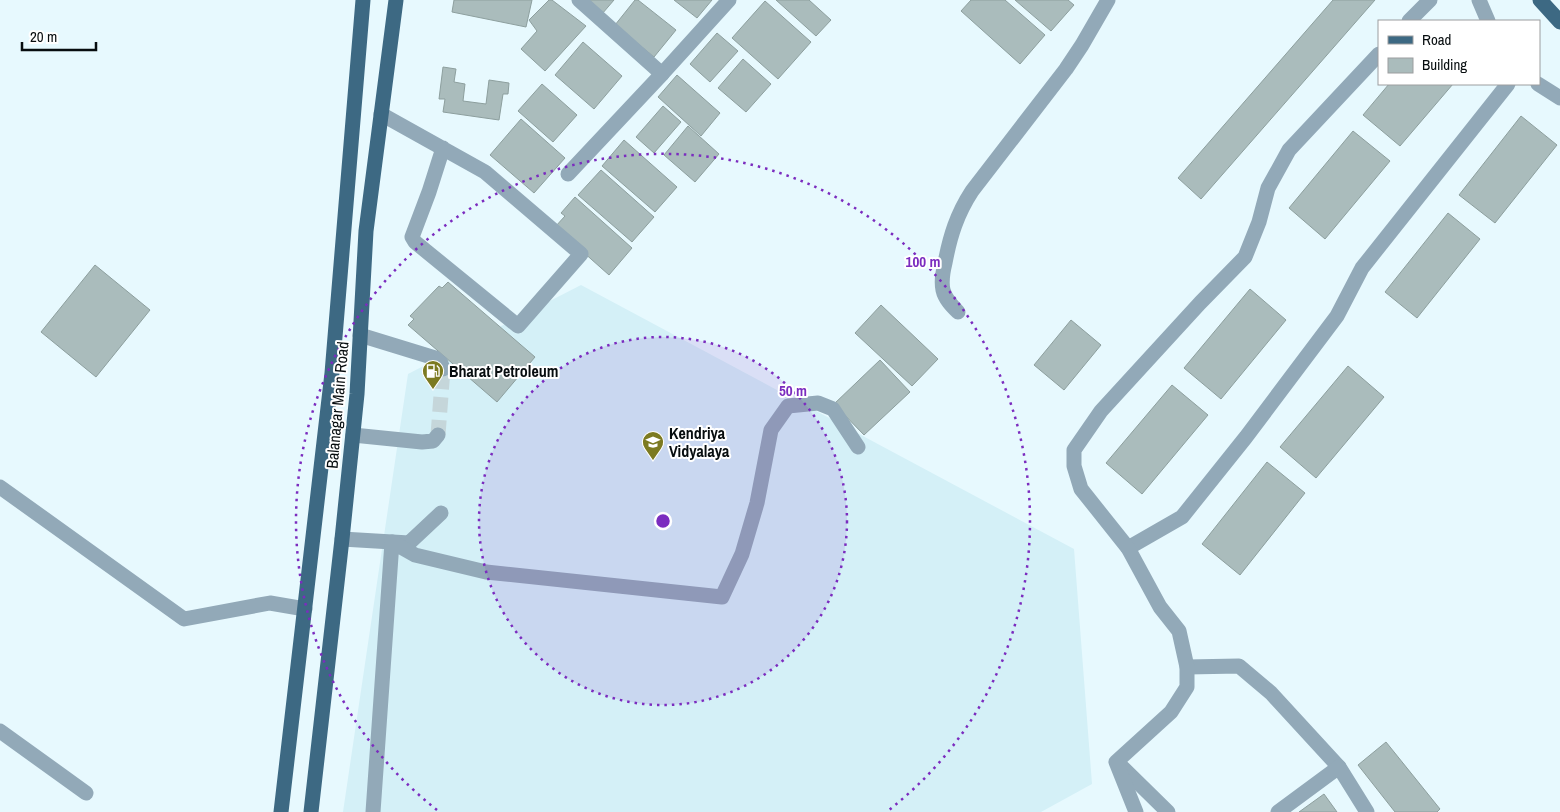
<svg xmlns="http://www.w3.org/2000/svg" width="1560" height="812" font-family="'Archivo Narrow',sans-serif">
	<rect width="100%" height="100%" fill="#e7f9fe"/>
	<polygon fill="#d4f0f7" points="581,285 1074,549 1092,784 1041,812 343,812 408,374"/>
	<g fill="#aabcbc" stroke="#8d9f9e">
		<polygon points="454,0 532,0 526,27 452,12"/>
		<polygon points="549,0 552,0 586,26 545,71 521,49 537,31 529,20"/>
		<polygon points="585,0 614,0 602,14"/>
		<polygon points="635,0 638,0 676,30 654,57 615,25"/>
		<polygon points="674,0 712,0 697,18"/>
		<polygon points="776,0 809,0 831,20 816,36"/>
		<polygon points="971,0 1005,0 1045,35 1020,64 961,11"/>
		<polygon points="1015,0 1068,0 1074,5 1051,31"/>
		<polygon points="1333,0 1375,0 1201,199 1178,178"/>
		<polygon points="765,1 811,42 778,79 732,38"/>
		<polygon points="717,33 738,51 710,82 690,64"/>
		<polygon points="583,42 622,76 594,109 555,75"/>
		<polygon points="743,59 771,84 746,112 718,88"/>
		<polygon points="443,67 456,69 454,82 465,84 463,101 486,104 489,80 509,83 508,94 503,94 499,120 443,112 445,99 439,99"/>
		<polygon points="677,75 720,113 701,136 658,97"/>
		<polygon points="542,84 577,115 553,142 518,111"/>
		<polygon points="1389,84 1453,84 1400,146 1363,115"/>
		<polygon points="663,106 681,122 654,153 636,137"/>
		<polygon points="1521,116 1557,145 1495,223 1459,195"/>
		<polygon points="521,119 565,158 534,193 490,155"/>
		<polygon points="688,126 719,154 695,182 664,155"/>
		<polygon points="1353,131 1390,161 1325,239 1289,208"/>
		<polygon points="624,140 677,187 655,212 602,166"/>
		<polygon points="601,170 654,217 632,242 578,195"/>
		<polygon points="575,197 632,248 609,275 555,227 565,216 561,213"/>
		<polygon points="1448,213 1480,239 1417,318 1385,292"/>
		<polygon points="95,265 150,310 96,377 41,332"/>
		<polygon points="448,282 535,357 497,402 408,325 414,319 410,316 439,286 442,288"/>
		<polygon points="1250,289 1286,320 1221,399 1184,368"/>
		<polygon points="881,305 938,359 912,386 855,333"/>
		<polygon points="1071,320 1101,345 1064,390 1034,365"/>
		<polygon points="880,360 910,392 864,435 834,404"/>
		<polygon points="1348,366 1384,397 1316,478 1280,447"/>
		<polygon points="1172,385 1208,415 1142,494 1106,463"/>
		<polygon points="1267,462 1305,493 1240,575 1202,544"/>
		<polygon points="1386,742 1440,809 1437,812 1395,812 1358,765"/>
		<polygon points="1324,794 1337,812 1299,812"/>
	</g>
	<g fill="none" stroke-linecap="round" stroke-linejoin="round">
		<polyline stroke="#c5d6da" stroke-width="15" stroke-dasharray="15 8" stroke-linecap="butt" points="438,435 443,369"/>
		<g stroke="#92a9b8" stroke-width="15">
			<polyline points="579,0 662,74 729,0"/>
			<polyline points="1479,0 1488,21"/>
			<polyline points="1409,21 1430,0"/>
			<polyline points="1538,84 1560,98"/>
			<polyline points="381,114 485,172 581,254 518,326 415,242 412,237 429,192 443,148"/>
			<polyline points="568,174 662,74"/>
			<path d="M958,312C952,306 945,299 943,290C941,281 943,271 945,263C950,236 957,214 972,191L1066,69L1082,45L1108,0"/>
			<polyline points="360,335 435,358 441,363 443,369"/>
			<polyline points="353,435 422,442 433,441 438,435"/>
			<polyline points="0,487 184,619 270,603 305,609"/>
			<polyline points="342,539 409,543 441,513"/>
			<polyline points="1128,548 1182,517 1246,437 1337,316 1362,268 1508,84"/>
			<polyline points="1187,667 1239,666 1271,693 1339,767"/>
			<polyline points="0,731 86,793"/>
			<polyline points="1121,766 1168,812"/>
			<polyline points="373,812 392,542 415,555 486,572 722,597 742,554 757,503 771,430 788,406 818,403 833,409 858,447"/>
			<polyline points="1136,812 1116,762 1171,712 1187,687 1187,667 1179,631 1160,607 1128,548 1081,489 1074,466 1074,450 1101,411 1200,303 1245,257 1259,222 1268,188 1289,150 1379,54"/>
			<polyline points="1278,812 1339,767 1367,812"/>
		</g>
		<g stroke="#3d6983" stroke-width="15">
			<polyline points="1540,0 1560,22"/>
			<polyline points="281,812 332,373 363,0"/>
			<polyline points="311,812 342,539 357,394 366,231 396,0"/>
		</g>
	</g>
	<circle cx="663" cy="521" r="184" fill="#7b2cbf" fill-opacity=".12"/>
	<g fill="none" stroke="#7b2cbf" stroke-width="2.5" stroke-dasharray="2.5 5">
		<circle cx="663" cy="521" r="184"/>
		<path d="M437 810A367 367 0 1 1 889 810"/>
	</g>
	<defs>
		<g id="fuel-pin" transform="scale(1.125)"><path d="M0 17L-7.5 6A9.5 9.5 0 1 1 7.5 6Z" fill="#7c7a21" stroke="#fff"/><path d="M-5.5-6h7V0h2V4h1.3V-2.5L3-4.5l.8-.8L6-3V5H2.5V1h-1V6h-7ZM-4.2-4.7v3.2H.2V-4.7Z" fill="#fff"/></g>
		<g id="school-pin" transform="scale(1.125)"><path d="M0 17L-7.5 6A9.5 9.5 0 1 1 7.5 6Z" fill="#7c7a21" stroke="#fff"/><path d="M0-5L7-2L0 1L-7-2ZM-4 1L0 2.5L4 1V4Q0 6-4 4Z" fill="#fff"/></g>
	</defs>
	<g fill-rule="evenodd">
		<use href="#fuel-pin" x="433" y="371"/>
		<use href="#school-pin" x="653" y="442"/>
	</g>
	<g text-anchor="middle" dominant-baseline="central" stroke-width="4" stroke-linejoin="round" paint-order="stroke">
		<g font-size="16" font-weight="bold" fill="#070d0f" stroke="#fff" text-anchor="start">
			<text x="449" y="371">Bharat Petroleum</text>
			<text x="669" y="433">Kendriya<tspan x="669" dy="18">Vidyalaya</tspan></text>
		</g>
		<g font-size="16" fill="#070d0f" stroke="#fff">
			<text transform="translate(337 405) rotate(-85)">Balanagar Main Road</text>
		</g>
	</g>
	<circle cx="663" cy="521" r="8" fill="#7b2cbf" stroke="#fff" stroke-width="2.5"/>
	<g font-size="15" text-anchor="middle" font-weight="bold" fill="#7b2cbf" stroke="#fff" stroke-width="4" stroke-linejoin="round" paint-order="stroke">
		<text x="923" y="267">100 m</text>
		<text x="793" y="396">50 m</text>
	</g>
	<rect x="1378" y="20" width="162" height="65" fill="#ffffff" stroke="#9c9e9f"/>
	<rect x="1388" y="36" width="25" height="8" fill="#3d6983" stroke="#9c9e9f"/>
	<text x="1422" y="45" font-size="15" fill="#070d0f">Road</text>
	<rect x="1388" y="58" width="25" height="15" fill="#aabcbc" stroke="#9c9e9f"/>
	<text x="1422" y="70" font-size="15" fill="#070d0f">Building</text>
	<path d="M22 42v8h74v-8" fill="none" stroke="#070d0f" stroke-width="2.5"/>
	<text x="30" y="42" font-size="15" fill="#070d0f" stroke="#ffffff" stroke-width="4" paint-order="stroke">20 m</text>
</svg>
